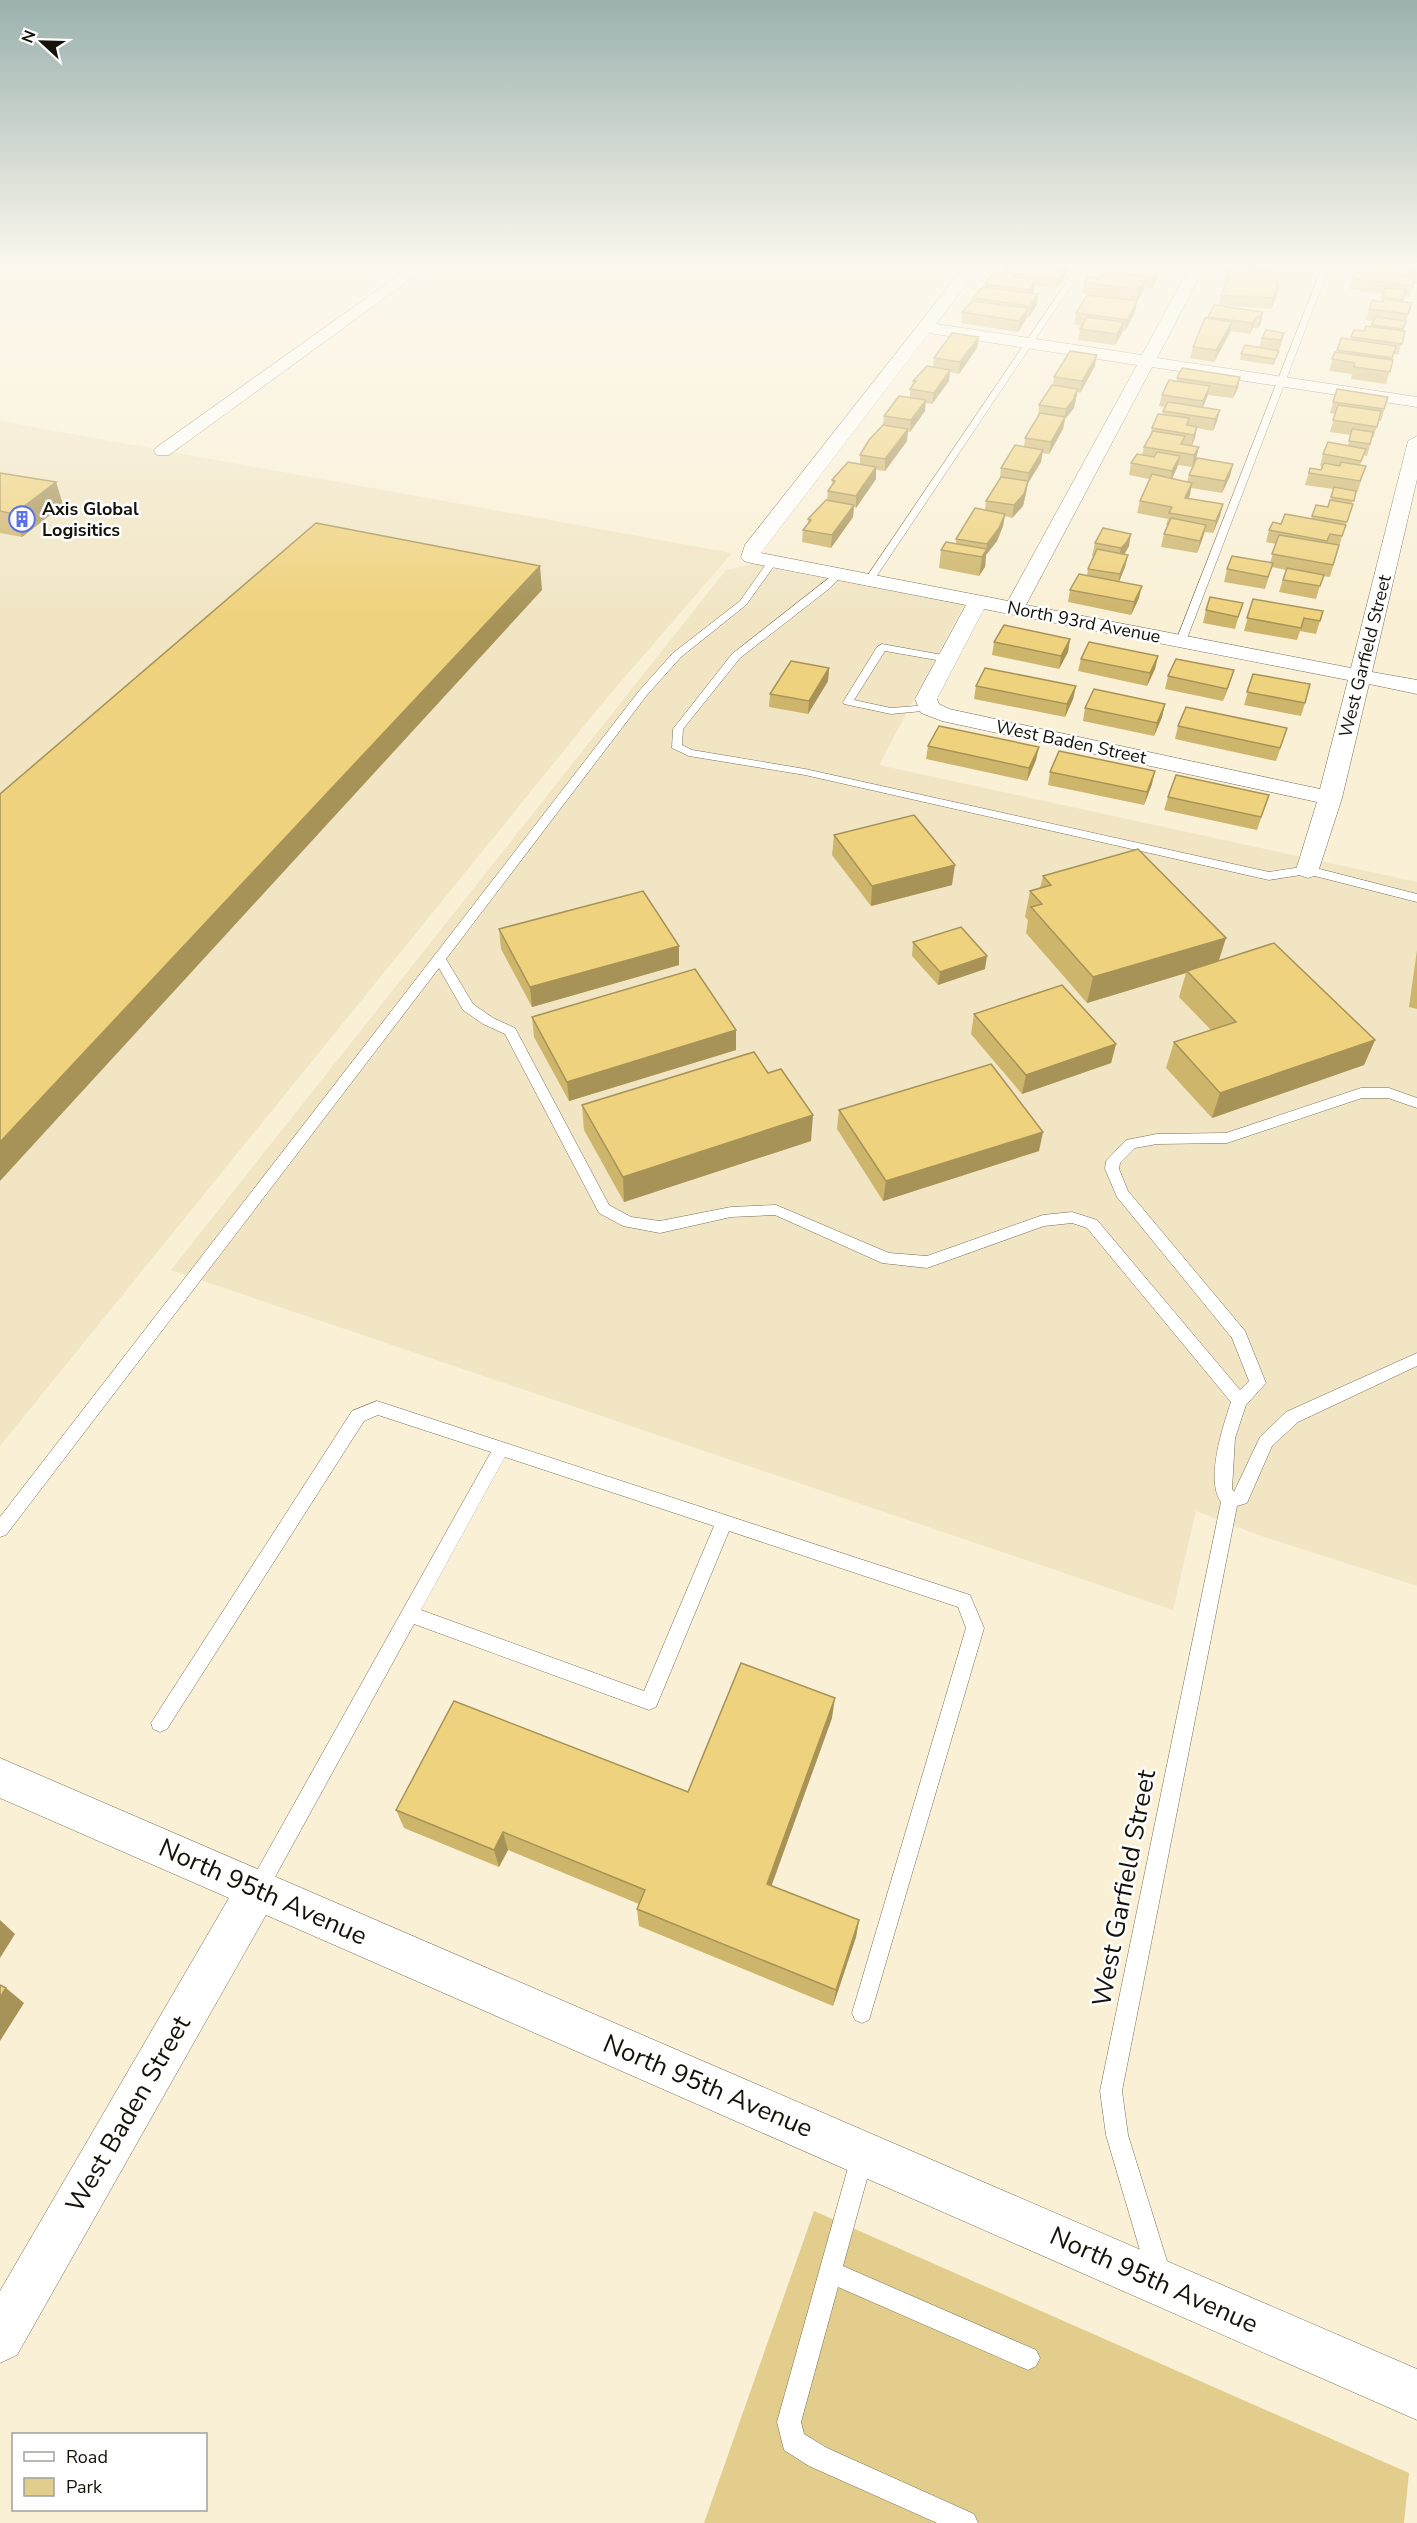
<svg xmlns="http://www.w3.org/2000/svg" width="1417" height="2523" font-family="'Nunito Sans',sans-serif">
	<rect width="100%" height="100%" fill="#f9f0d6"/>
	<g fill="#f1e5c4">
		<polygon points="1200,262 1326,262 1316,286 1196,269"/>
		<polygon points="0,421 732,553 605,700 0,1446"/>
		<polygon points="755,564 965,603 879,765 1417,882 1417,1586 1258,1535 1196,1511 1173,1610 171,1270 726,570"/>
	</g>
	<polygon fill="#e2cd8d" points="814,2211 1409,2473 1404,2523 704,2523"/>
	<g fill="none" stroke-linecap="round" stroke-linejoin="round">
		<g stroke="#756e57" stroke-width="1">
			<g id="service">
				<polygon points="1080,262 1087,262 872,583 866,583 864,581"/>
				<polygon points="1324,262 1331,262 1186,641 1177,643 1176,641"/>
				<path d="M772,559L777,562L746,605L681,657L647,695L446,959L473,1004L493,1018L515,1028L609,1205L631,1217L660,1221L731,1207L776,1205L889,1253L927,1256L1043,1215L1072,1212L1097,1220L1240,1390L1249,1381L1232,1338L1117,1197L1105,1169L1106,1161L1126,1140L1157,1134L1226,1133L1361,1088H1389L1417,1098V1108L1388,1098H1362L1227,1143L1157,1144L1135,1148L1120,1163L1119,1169L1128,1191L1245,1331L1266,1383L1246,1405L1235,1438L1232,1489L1234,1492L1260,1437L1286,1412L1417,1353V1366L1298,1422L1272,1446L1247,1503L1237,1506L1122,2091L1128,2135L1171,2274L1167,2282L1159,2286L1151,2282L1147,2274L1106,2135L1100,2091L1221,1502C1205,1480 1223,1426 1231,1402L1087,1228L1072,1223L1044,1226L927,1268L882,1263L775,1215L731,1217L660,1233L623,1226L599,1213L505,1034L483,1024L463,1010L439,968L6,1535L0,1537V1517L639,691L673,653L740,601L769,560Z"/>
				<polygon points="838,571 843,574 830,588 740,658 683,729 682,745 692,750 805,769 1269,872 1308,866 1417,894 1417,902 1307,874 1269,880 805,775 689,756 672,748 673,729 732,654"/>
				<polygon points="882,644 948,656 953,659 948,662 885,651 854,700 891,708 929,705 933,706 933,710 891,714 844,704 843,702 877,647"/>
				<path d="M377,1401L970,1595L984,1628L869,2020L862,2023L855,2020L852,2013L966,1628L958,1607L729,1531L656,1707L649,1710L414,1624L264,1897L257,1900L250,1897L247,1890L250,1883L491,1452L378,1415L364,1421L167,1729L160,1732L153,1729L151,1723L352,1411ZM505,1457L714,1526L644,1691L421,1610Z"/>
				<polygon points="862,2146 870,2149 873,2157 843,2266 1036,2350 1040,2358 1036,2366 1028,2370 838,2287 801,2422 804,2434 827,2448 974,2514 978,2523 937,2523 809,2466 784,2450 777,2422 851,2157 854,2149"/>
			</g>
		</g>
		<g stroke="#756e57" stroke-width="1">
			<g id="minor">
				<polygon points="417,262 434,262 169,455 157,455 154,451 157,447"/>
				<path d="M968,262H983L936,324L1142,355L1192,262H1207L1157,358L1417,397V407L1152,367L1026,605L1351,668L1408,441L1417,436V479L1372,672L1417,680V694L1369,684L1342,798L1317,875L1308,878L1299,875L1296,870L1317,802L942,721L921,713L915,699L966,605L751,563L744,561L741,557L745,545ZM929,333L1137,365L1008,601L761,553ZM984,609L1348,680L1320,789L949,709L939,704L937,699Z"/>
				<polygon points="0,1758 1417,2369 1417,2420 266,1915 17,2355 0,2363 0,2291 229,1898 0,1798"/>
			</g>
		</g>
		<use href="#service" fill="#fff" fill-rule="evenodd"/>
		<use href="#minor" fill="#fff" fill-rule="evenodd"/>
	</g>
	<g fill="#ceb56c">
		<polygon points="1036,262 1072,262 1072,266 1057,289 1035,286 1032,293 1038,294 1037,305 1029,317 1027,317 1026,319 1018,332 961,323 962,312 973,301 973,298 985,287 985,284 1005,274 1005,272 1034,266"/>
		<polygon points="1117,262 1163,262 1159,275 1152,288 1144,287 1143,292 1137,301 1135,312 1125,331 1122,331 1115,345 1078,340 1080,329 1082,326 1074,324 1076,313 1125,300 1082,293 1084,282 1100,279 1114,273 1115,265"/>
		<polygon points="1373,262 1417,262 1417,284 1414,284 1410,297 1405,296 1403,302 1412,303 1405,325 1404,325 1402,331 1405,331 1398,355 1394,354 1392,360 1393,360 1386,384 1351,379 1352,374 1329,371 1335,352 1337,352 1341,338 1350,340 1354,330 1364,331 1371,327 1373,321 1366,320 1369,309 1381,302 1384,294 1350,289 1353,278 1370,273"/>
		<polygon points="1266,274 1278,285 1277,296 1271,309 1219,305 1221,295 1225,288 1223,287 1225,276"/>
		<polygon points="1214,305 1263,312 1261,323 1258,328 1253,328 1250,334 1230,331 1214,362 1190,358 1193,347"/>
		<polygon points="1284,333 1277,356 1274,365 1240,360 1241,354 1259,348 1262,338"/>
		<polygon points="977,348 959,374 950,372 949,381 932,404 925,403 925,411 910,432 908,432 907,441 885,471 876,470 876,479 856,508 854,507 853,517 831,548 802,542 803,530 808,524 808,519 827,500 828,491 832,484 832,480 860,464 860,455 883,425 884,416 910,397 910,389 912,386 913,381 933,367 934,358"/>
		<polygon points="1095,366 1080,393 1077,392 1074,408 1065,419 1063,429 1049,454 1042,453 1041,462 1028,483 1026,493 1023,506 1012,518 1005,516 1003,526 997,541 986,555 985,567 979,576 939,568 941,550 956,543 956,539 985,510 986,501 1000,478 1001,468 1024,447 1025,438 1038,416 1039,405 1053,385 1054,377"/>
		<polygon points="1240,377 1238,388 1233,398 1208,395 1203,407 1220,410 1217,421 1213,431 1197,428 1192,446 1196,459 1192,467 1178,465 1172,478 1187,482 1189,475 1233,464 1230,476 1222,493 1191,488 1188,498 1223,504 1220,516 1213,533 1205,532 1197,553 1161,547 1164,534 1168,525 1166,525 1168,519 1137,513 1140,501 1149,479 1129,475 1131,463 1142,455 1144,447 1150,436 1152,428 1162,414 1165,407 1159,406 1162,395 1177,381 1177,378"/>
		<polygon points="1337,389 1388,397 1381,421 1379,421 1373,438 1372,438 1367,456 1364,455 1360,465 1366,466 1357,493 1355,493 1330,577 1323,576 1316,599 1279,592 1286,570 1272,567 1265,589 1224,582 1227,569 1270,563 1276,544 1266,542 1269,530 1281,524 1311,519 1316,505 1328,507 1333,489 1305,485 1310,468 1321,470 1323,467 1320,466 1323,454 1348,445 1351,435 1330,432 1335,414 1330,413"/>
		<polygon points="0,473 56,482 63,505 22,537 0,533"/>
		<polygon points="1095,543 1129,546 1124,554 1128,555 1125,567 1119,581 1139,598 1131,615 1068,602 1070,590 1087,575 1088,569 1094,556 1092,556"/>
		<polygon points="1253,599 1323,611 1316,634 1300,631 1297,640 1244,631"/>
		<polygon points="1206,610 1239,615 1235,629 1203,623"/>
		<polygon points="1070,639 1068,652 1059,669 992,655 994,642"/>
		<polygon points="1158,656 1155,669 1147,686 1078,671 1081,659"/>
		<polygon points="829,668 828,681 808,714 769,707 770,694"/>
		<polygon points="1253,674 1305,703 1301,716 1244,705"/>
		<polygon points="1168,676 1230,683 1223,701 1165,689"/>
		<polygon points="976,686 1076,686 1073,699 1065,717 974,699"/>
		<polygon points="1165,704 1162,717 1154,736 1083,721 1085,708"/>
		<polygon points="1178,726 1283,741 1276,761 1175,739"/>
		<polygon points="928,746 1036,760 1027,781 926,759"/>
		<polygon points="1050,772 1152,784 1144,805 1048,785"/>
		<polygon points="1269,795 1257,830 1164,810 1168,797"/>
		<polygon points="834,835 952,885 871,906 832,855"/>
		<polygon points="1043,876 1219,961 1375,1040 1364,1065 1212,1118 1166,1068 1174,1042 1211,1030 1179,997 1186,973 1087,1003 1026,933 1028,920 1025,917 1030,891 1040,888"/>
		<polygon points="499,929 679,946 679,965 532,1007 501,949"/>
		<polygon points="913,942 985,969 938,985 912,956"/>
		<polygon points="1417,950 1417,1009 1409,1007"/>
		<polygon points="974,1014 1116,1044 1111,1063 1022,1094 971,1034"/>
		<polygon points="532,1017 736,1050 569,1101 534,1037"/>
		<polygon points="582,1105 811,1141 624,1202 584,1130"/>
		<polygon points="839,1110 1039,1151 883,1201 837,1129"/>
		<polygon points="832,1718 771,1886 859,1920 856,1937 833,2006 639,1926 637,1909 639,1904 508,1850 499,1867 404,1828 396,1810 688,1792"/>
	</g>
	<g fill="#a79358">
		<polygon points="1069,262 1072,262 1072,266 1057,289 1059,279"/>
		<polygon points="1159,262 1163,262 1159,275 1152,288 1154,277 1158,270"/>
		<polygon points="1035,280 1034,291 1028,301 1029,290"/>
		<polygon points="1145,281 1143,292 1136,301 1138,290"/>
		<polygon points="1279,285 1277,296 1271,309 1273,298"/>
		<polygon points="1038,294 1037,305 1029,317 1030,306"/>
		<polygon points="1137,301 1135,312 1125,331 1127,320"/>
		<polygon points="1028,308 1026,319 1018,332 1019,321"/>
		<polygon points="1263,312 1261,323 1258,328 1260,317"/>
		<polygon points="1256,317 1253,328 1250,334 1253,323"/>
		<polygon points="1124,322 1122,333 1115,345 1117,334"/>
		<polygon points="1232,322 1230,333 1214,362 1216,350"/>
		<polygon points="1284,333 1281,344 1278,352 1281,340"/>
		<polygon points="979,337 977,348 959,374 960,362"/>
		<polygon points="1097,355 1095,366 1080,393 1082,381"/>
		<polygon points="950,370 949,381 932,404 934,393"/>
		<polygon points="1240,377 1238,388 1233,398 1236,387"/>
		<polygon points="1210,386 1207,397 1201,412 1203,401"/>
		<polygon points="1078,389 1074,408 1065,419 1063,429 1049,454 1051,442 1064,419 1066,409"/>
		<polygon points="926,400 925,411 910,432 911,420"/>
		<polygon points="1220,410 1217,421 1213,431 1215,419"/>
		<polygon points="1197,427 1195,438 1191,447 1194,435"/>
		<polygon points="908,429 907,441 885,471 885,459"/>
		<polygon points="1199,447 1196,459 1192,467 1194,455"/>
		<polygon points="1043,450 1041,462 1028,483 1026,493 1023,506 1012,518 1014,505 1027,485 1029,473"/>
		<polygon points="1180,456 1177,468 1170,483 1172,471"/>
		<polygon points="1233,464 1230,476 1222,493 1225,481"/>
		<polygon points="876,467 876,479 856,508 856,496"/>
		<polygon points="56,482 63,505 22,537 14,514"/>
		<polygon points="1192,483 1190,495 1183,510 1185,498"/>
		<polygon points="1223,504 1220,516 1213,533 1216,521"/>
		<polygon points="854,505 853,517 831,548 832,535"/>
		<polygon points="1005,514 1003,526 997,541 986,555 985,567 979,576 982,557 986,551 987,544"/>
		<polygon points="1206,525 1203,537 1197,553 1200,541"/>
		<polygon points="1131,534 1129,546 1124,555 1118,561 1121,548"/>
		<polygon points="1128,555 1125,567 1117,587 1120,574"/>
		<polygon points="540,566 542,590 0,1181 0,1142"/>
		<polygon points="1142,586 1139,598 1131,615 1134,602"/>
		<polygon points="1070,639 1068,652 1059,669 1061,656"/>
		<polygon points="1158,656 1155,669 1147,686 1150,673"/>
		<polygon points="829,668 828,681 808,714 809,701"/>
		<polygon points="1234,670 1230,683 1223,701 1227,689"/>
		<polygon points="1076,686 1073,699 1065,717 1067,704"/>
		<polygon points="1165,704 1162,717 1154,736 1157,723"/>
		<polygon points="1039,747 1036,760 1027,781 1029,768"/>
		<polygon points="1155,771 1152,784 1144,805 1147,792"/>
		<polygon points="955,865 952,885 871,906 872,886"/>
		<polygon points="1226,938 1218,963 1187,971 1186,973 1087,1003 1093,977"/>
		<polygon points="679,946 679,965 532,1007 530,987"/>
		<polygon points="987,956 985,969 938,985 940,972"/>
		<polygon points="736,1030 736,1050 569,1101 567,1082"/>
		<polygon points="1375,1040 1364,1065 1212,1118 1220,1093"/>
		<polygon points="1116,1044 1111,1063 1022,1094 1026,1075"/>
		<polygon points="813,1115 811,1141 624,1202 623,1177"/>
		<polygon points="1043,1132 1039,1151 883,1201 886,1181"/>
		<polygon points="835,1698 832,1718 766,1901 767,1884"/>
		<polygon points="503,1832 508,1850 499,1867 494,1850"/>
		<polygon points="0,1920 15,1934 0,1958"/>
		<polygon points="859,1920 856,1937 833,2006 836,1990"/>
		<polygon points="6,1988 24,2003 0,2041 0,1997"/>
	</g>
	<g fill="#efd27d" stroke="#a79358" stroke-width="1.5">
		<polygon points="1036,262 1069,262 1059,279 1005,272 1012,263 1034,266"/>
		<polygon points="1117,262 1148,262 1161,264 1154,277 1117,272 1121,266 1115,265"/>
		<polygon points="1373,262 1417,263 1417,273 1372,267"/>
		<polygon points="1234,265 1267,270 1264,274 1280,276 1276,284 1279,285 1273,298 1221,295 1230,277 1225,276"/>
		<polygon points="994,272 1016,275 1014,277 1035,280 1029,290 985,284"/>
		<polygon points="1105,272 1141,277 1139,280 1145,281 1138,290 1084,282 1088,277 1100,279"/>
		<polygon points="1355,272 1415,277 1413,286 1353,278"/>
		<polygon points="983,287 1038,294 1030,306 973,298"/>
		<polygon points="1385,288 1406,290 1403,300 1382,297"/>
		<polygon points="1087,295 1137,301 1127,320 1076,313"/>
		<polygon points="1384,299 1412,303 1408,314 1369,309 1372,300 1383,302"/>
		<polygon points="972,301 1028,308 1019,321 962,312"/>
		<polygon points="1214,305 1263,312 1260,317 1256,317 1253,323 1208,317"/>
		<polygon points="1087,317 1124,322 1117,334 1080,329"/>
		<polygon points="1375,317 1406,321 1403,329 1372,325"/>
		<polygon points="1205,318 1232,322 1216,350 1193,347"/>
		<polygon points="1366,326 1405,331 1402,344 1351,337 1354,330 1364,331"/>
		<polygon points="1266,330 1284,333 1281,340 1262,338"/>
		<polygon points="952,333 979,337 960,362 934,358"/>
		<polygon points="1341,338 1396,346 1392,358 1337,350"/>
		<polygon points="1245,345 1279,351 1275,359 1241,354"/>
		<polygon points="1070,351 1097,355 1082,381 1054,377"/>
		<polygon points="1335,352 1393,360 1390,372 1354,367 1355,363 1332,359"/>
		<polygon points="927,366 950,370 934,393 910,389 916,381 913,381"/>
		<polygon points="1182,368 1240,377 1236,387 1177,378"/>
		<polygon points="1169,380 1210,386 1203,401 1162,395"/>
		<polygon points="1052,385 1078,389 1074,396 1076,396 1066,409 1039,405"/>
		<polygon points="1337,389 1388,397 1384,409 1333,402"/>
		<polygon points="899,396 926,400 911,420 884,416"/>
		<polygon points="1168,402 1220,410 1215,419 1163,411"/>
		<polygon points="1338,405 1381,411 1377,427 1333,420"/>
		<polygon points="1040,413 1065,417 1051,442 1025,438"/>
		<polygon points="1158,414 1189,418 1187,425 1197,427 1194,435 1152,428"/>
		<polygon points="883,425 908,429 885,459 860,455 869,440"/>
		<polygon points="1352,429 1373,432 1370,444 1349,441"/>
		<polygon points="1153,431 1185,436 1181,444 1199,447 1194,455 1144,447"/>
		<polygon points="1328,442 1366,449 1361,461 1323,454"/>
		<polygon points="1015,445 1043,450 1029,473 1001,468"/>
		<polygon points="1157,452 1180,456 1172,471 1131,463 1137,454 1154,457"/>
		<polygon points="1197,458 1233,464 1225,481 1189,475"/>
		<polygon points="848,462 876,467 856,496 828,491 835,481 832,480"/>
		<polygon points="1341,462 1366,466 1360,481 1309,473 1310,468 1321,470 1324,463 1340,466"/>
		<polygon points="0,473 56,482 14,514 0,511"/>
		<polygon points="1152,474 1192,483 1185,498 1223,504 1216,521 1169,513 1172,507 1140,501"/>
		<polygon points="1001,477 1028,481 1024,494 1014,505 986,501"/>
		<polygon points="1334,487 1356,491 1354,501 1331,497"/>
		<polygon points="826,500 854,505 832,535 803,530 811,520 808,519"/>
		<polygon points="1330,500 1353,504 1347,522 1312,516 1316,505 1328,507"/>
		<polygon points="975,508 1005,514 999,528 987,544 956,539"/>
		<polygon points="1285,514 1346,525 1342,536 1330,534 1327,541 1269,530 1273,522 1281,524"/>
		<polygon points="1171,518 1206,525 1200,541 1164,534"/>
		<polygon points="316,523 540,566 0,1142 0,794"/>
		<polygon points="1103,528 1131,534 1126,543 1121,548 1095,543"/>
		<polygon points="1279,535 1339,545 1333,565 1272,554"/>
		<polygon points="946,542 987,549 982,557 941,550"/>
		<polygon points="1097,549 1128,555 1120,574 1088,569"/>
		<polygon points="1232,556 1273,563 1268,577 1227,569"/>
		<polygon points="1287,568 1324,575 1320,586 1283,580"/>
		<polygon points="1079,574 1142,586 1134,602 1070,590"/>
		<polygon points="1210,597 1243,603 1238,617 1206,610"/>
		<polygon points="1253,599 1323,611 1320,621 1304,618 1301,628 1247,618"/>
		<polygon points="1004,625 1070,639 1061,656 994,642"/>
		<polygon points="1089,642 1158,656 1150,673 1081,659"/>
		<polygon points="1176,659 1234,670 1227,689 1168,676"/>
		<polygon points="791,661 829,668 809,701 770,694"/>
		<polygon points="985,668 1076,686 1067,704 976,686"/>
		<polygon points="1253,674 1310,684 1305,703 1247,692"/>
		<polygon points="1094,689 1165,704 1157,723 1085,708"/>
		<polygon points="1186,707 1287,728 1280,748 1178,726"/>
		<polygon points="939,726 1039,747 1029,768 928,746"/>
		<polygon points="1059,751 1155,771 1147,792 1050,772"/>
		<polygon points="1176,775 1269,795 1261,817 1168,797"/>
		<polygon points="914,815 955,865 872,886 834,835"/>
		<polygon points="1138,849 1226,938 1093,977 1031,907 1042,904 1030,891 1051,885 1043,876"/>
		<polygon points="643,891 679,946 530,987 499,929"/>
		<polygon points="961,927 987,956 940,972 913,942"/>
		<polygon points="1274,943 1375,1040 1220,1093 1174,1042 1236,1022 1187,971"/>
		<polygon points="695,969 736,1030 567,1082 532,1017"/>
		<polygon points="1062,985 1116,1044 1026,1075 974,1014"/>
		<polygon points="754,1052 768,1073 781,1069 813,1115 623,1177 582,1105"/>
		<polygon points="991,1064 1043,1132 886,1181 839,1110"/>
		<polygon points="741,1663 835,1698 767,1884 859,1920 836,1990 637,1909 645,1890 503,1832 494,1850 396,1810 454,1701 688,1792"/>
		<polygon points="0,1985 6,1988 0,1997"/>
	</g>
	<linearGradient id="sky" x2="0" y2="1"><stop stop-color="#9bb1ae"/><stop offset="0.43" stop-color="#fcf8ed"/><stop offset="1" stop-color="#fcf8ed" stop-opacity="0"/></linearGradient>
	<rect width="1417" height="616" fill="url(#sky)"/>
	<defs>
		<g id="building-ring" transform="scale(1.35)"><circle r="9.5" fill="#fefefe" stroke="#5b71e8" stroke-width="1.5"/><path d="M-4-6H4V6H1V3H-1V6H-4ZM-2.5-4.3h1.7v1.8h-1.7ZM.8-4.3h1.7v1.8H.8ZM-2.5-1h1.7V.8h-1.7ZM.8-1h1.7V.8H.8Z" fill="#5b71e8"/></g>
	</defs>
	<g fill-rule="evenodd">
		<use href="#building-ring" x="22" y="519"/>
	</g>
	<g text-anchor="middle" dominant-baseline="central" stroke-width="5" stroke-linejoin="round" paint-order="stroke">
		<g font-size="18" font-weight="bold" fill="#151209" stroke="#fefefe" text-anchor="start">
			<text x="42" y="509">Axis Global<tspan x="42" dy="21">Logisitics</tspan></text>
		</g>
		<g font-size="18" fill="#151209" stroke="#fefefe">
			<text transform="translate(1084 622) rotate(11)">North 93rd Avenue</text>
			<text transform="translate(1365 656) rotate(-76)">West Garfield Street</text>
			<text transform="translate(1071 742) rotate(12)">West Baden Street</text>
		</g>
		<g font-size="26" fill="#151209" stroke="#fefefe">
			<text transform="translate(1124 1888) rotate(-79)">West Garfield Street</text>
			<text transform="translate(263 1892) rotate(24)">North 95th Avenue</text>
			<text transform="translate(708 2086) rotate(23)">North 95th Avenue</text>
			<text transform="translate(128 2114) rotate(-60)">West Baden Street</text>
			<text transform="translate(1154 2280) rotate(24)">North 95th Avenue</text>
		</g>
	</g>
	<rect x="12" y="2433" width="195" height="78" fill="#fefefe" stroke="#a1a09c" stroke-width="1.5"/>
	<rect x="24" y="2452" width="30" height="9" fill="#ffffff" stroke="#a1a09c" stroke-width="1.5"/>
	<text x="66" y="2463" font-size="18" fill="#151209">Road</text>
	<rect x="24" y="2478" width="30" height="18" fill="#e2cd8d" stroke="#a1a09c" stroke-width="1.5"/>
	<text x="66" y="2493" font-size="18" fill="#151209">Park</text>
	<g transform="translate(42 42) rotate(292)" stroke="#fefefe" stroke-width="4.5" paint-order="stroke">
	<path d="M0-4.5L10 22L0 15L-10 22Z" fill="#151209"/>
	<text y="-9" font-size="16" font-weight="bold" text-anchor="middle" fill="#151209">N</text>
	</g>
</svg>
